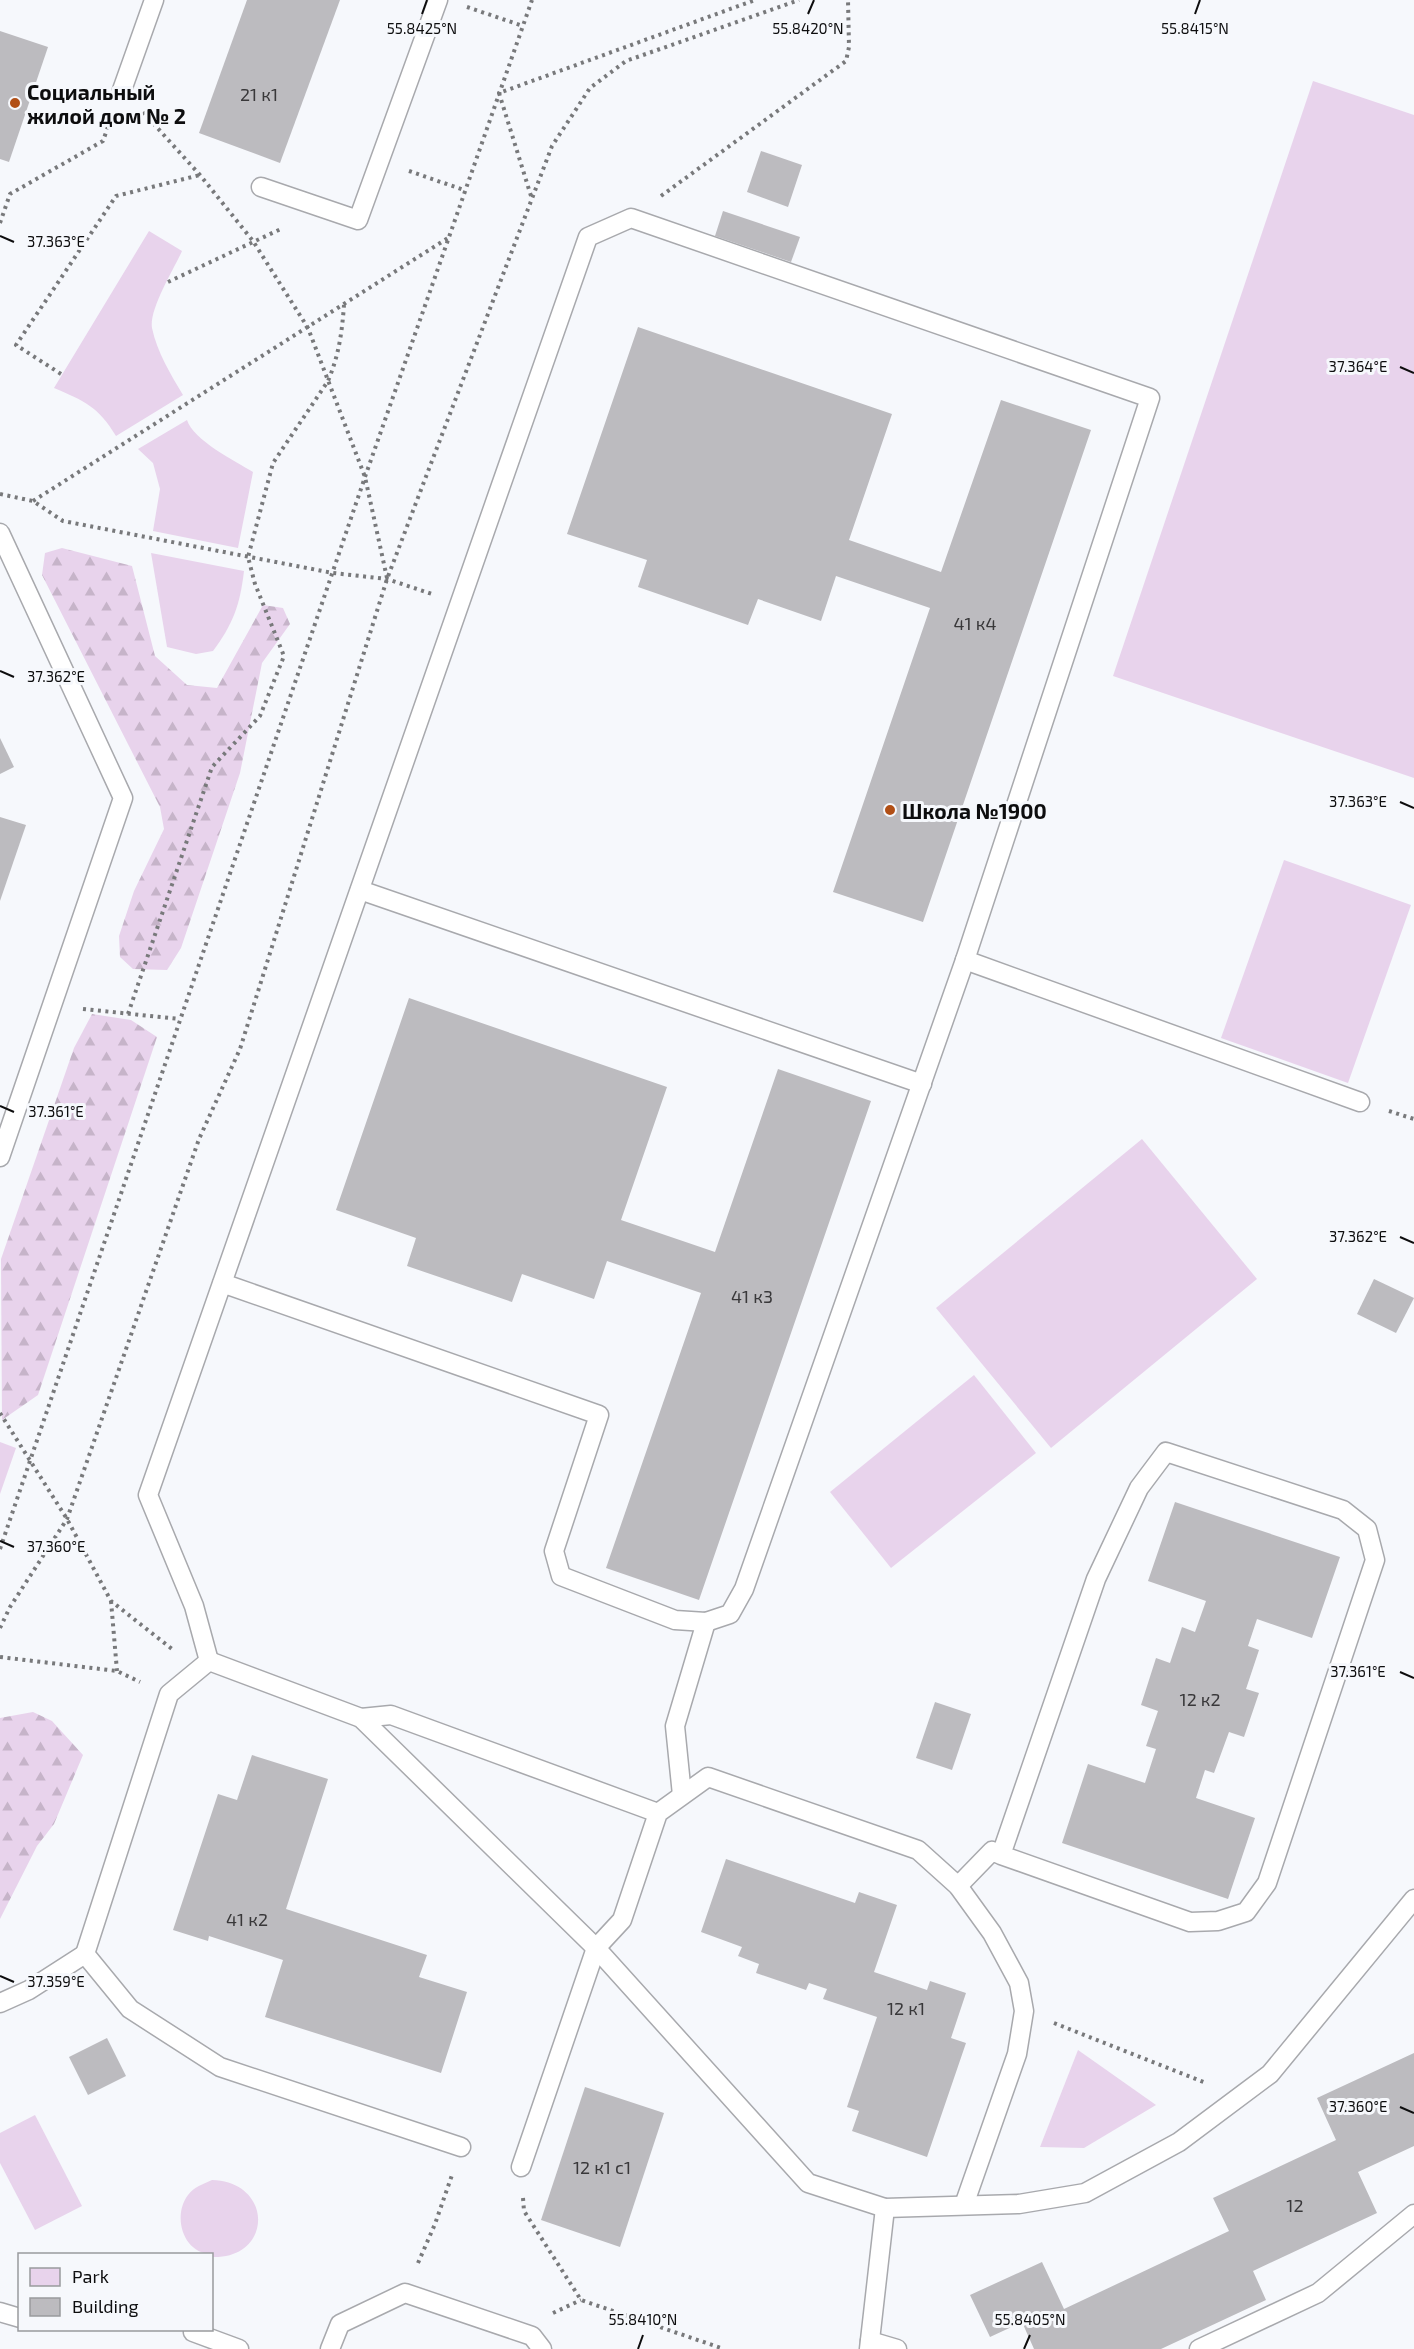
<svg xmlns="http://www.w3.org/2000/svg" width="1414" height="2349" font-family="'Exo 2',sans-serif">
	<defs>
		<pattern id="forest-firs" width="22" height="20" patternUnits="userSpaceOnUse" patternTransform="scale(1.5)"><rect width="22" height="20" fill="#e8d3ec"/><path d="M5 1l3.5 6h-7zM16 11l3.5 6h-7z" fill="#c6b4c9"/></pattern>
	</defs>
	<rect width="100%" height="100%" fill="#f6f8fc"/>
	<g fill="#e8d3ec">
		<polygon points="1313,81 1414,115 1414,778 1113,676"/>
		<path d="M149,231L182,251C174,269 149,309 152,328C157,352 171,375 183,395L116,436C98,406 84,401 54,388Z"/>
		<path d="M187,420C193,440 235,461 253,472L238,548L153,531L160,489L153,463L138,449Z"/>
		<path d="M151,553L244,571C240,605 233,624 213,651L196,654L167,647Z"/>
		<polygon points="1284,860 1411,905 1348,1083 1221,1038"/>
		<polygon points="1142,1139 1257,1279 1051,1448 936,1308"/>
		<polygon points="974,1375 1036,1453 891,1568 830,1492"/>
		<polygon points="0,1442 16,1448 0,1494"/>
		<polygon points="1078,2050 1156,2105 1084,2148 1040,2147"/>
		<polygon points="35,2115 82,2206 35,2230 0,2163 0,2133"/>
		<path d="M212,2180C274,2182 273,2259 212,2257V2254C183,2254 172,2216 188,2195C194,2187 203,2184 212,2180Z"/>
	</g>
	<g fill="url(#forest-firs)">
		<polygon points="62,548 132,566 155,656 187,685 217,688 263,605 283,608 290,624 262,663 240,773 181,948 167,970 133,969 120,957 119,936 134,891 164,829 160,807 42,575 45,553"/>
		<polygon points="92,1014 131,1020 157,1037 38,1395 2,1420 1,1259 74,1048"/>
		<polygon points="33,1712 52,1721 83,1755 54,1824 37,1846 0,1919 0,1718"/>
	</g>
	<g fill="#bcbbbf">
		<polygon points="247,0 340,0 280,163 199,133"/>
		<polygon points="0,31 48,47 9,162 0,159"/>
		<polygon points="761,151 802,165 788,207 747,192"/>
		<polygon points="723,211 800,237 791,262 715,236"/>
		<polygon points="638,327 892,414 849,540 941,572 1001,400 1091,430 923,922 833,892 930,608 836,576 821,621 758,599 748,625 638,587 647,560 567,534"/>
		<polygon points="0,738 14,767 0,774"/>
		<polygon points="0,817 26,825 0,901"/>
		<polygon points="409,998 667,1087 621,1220 715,1252 778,1069 871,1101 699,1600 606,1568 701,1293 607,1261 594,1299 522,1274 512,1302 407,1266 416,1238 336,1210"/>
		<polygon points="1374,1279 1414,1298 1396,1333 1357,1314"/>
		<polygon points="1175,1502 1340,1557 1312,1638 1257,1619 1248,1646 1259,1650 1246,1689 1259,1693 1244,1737 1229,1732 1214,1773 1205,1770 1196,1798 1255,1818 1228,1899 1062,1843 1088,1764 1145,1783 1156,1749 1146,1746 1158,1711 1141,1705 1156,1658 1170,1663 1182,1627 1195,1632 1206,1601 1148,1581"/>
		<polygon points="935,1702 971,1714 952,1770 916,1758"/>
		<polygon points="252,1755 328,1779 286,1909 427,1955 419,1977 467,1992 441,2073 265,2017 283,1960 209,1936 208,1941 173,1930 218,1794 237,1800"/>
		<polygon points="726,1859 855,1903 859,1892 897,1905 874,1972 927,1990 930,1981 966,1993 951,2038 966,2043 927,2157 852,2131 859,2111 847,2107 877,2017 823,1999 827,1989 809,1983 806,1990 756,1973 759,1964 738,1956 742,1947 701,1932"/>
		<polygon points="107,2038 126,2076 88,2095 69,2057"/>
		<polygon points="1414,2053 1414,2146 1358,2172 1377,2213 1253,2271 1266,2300 1161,2349 1034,2349 1022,2322 990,2337 970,2295 1042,2262 1064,2309 1229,2231 1213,2198 1336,2140 1317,2098"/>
		<polygon points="585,2087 664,2113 620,2247 541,2220"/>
	</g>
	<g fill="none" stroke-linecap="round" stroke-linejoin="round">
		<g stroke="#a8a9ad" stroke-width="21">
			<g id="service">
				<polyline points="122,90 154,0"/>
				<polyline points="261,187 358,220 438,0"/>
				<polyline points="0,533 123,798 0,1157"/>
				<polyline points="360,890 922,1084"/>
				<polyline points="965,960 1360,1102"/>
				<path d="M209,1661L194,1606L148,1495C295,1075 441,656 588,237L631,218L1150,398L965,960L744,1589L730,1614L706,1622L675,1620L561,1576L554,1551L599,1415L222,1283"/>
				<polyline points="361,1718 391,1715 658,1813"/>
				<polyline points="682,1795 675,1726 706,1622"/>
				<polyline points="958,1886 992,1851 1001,1855 1190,1922 1218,1921 1246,1912 1267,1883 1375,1560 1367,1529 1343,1510 1166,1452 1139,1488 1096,1579 1001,1855"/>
				<polyline points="0,2003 29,1990 85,1954"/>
				<polyline points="461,2147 220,2067 130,2009 85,1954 169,1694 209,1661 361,1718 596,1948 808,2183 885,2208 1019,2204 1085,2193 1179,2142 1270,2074 1414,1899"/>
				<polyline points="521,2167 596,1948 622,1920 658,1813 708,1777 918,1850 958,1886 992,1933 1019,1983 1024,2011 1017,2054 964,2205"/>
				<polyline points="0,2312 20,2318"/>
				<polyline points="193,2332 239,2349"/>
				<polyline points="870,2341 897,2349"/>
				<polyline points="330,2349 340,2324 405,2293 532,2336 542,2349"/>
				<polyline points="869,2349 885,2208"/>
				<polyline points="1199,2349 1318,2293 1414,2214"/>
			</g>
		</g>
		<g stroke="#78797b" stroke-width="4" stroke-dasharray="3 4.5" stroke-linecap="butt">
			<polyline points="467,7 523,26"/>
			<polyline points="143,112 200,175 253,241 308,328 365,477 387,578"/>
			<polyline points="409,171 464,190"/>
			<polyline points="531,196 499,93 755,0"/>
			<polyline points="661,196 846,61 849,47 848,0"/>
			<polyline points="0,223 10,194 103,141 111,118"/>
			<polyline points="168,282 283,228"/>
			<polyline points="61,374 16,345 116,196 200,175"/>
			<polyline points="0,494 33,501 63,521 333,573 387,579 432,594"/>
			<polyline points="33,501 448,238"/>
			<polyline points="83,1009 180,1019"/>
			<path d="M128,1014L212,767L260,716L284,656L255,584L248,557L273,463L328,381C339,355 342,332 344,305"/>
			<polyline points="1389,1111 1414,1119"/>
			<polyline points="0,1413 67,1519 111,1601 172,1649"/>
			<polyline points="0,1549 365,477 532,0"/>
			<polyline points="111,1601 117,1671"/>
			<polyline points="0,1628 10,1607 67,1519 199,1139 240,1049 387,579 552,146 590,88 626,61 799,0"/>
			<polyline points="0,1657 117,1671 140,1682"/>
			<polyline points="1054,2023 1206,2083"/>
			<polyline points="523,2198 524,2211 581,2300 724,2349"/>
			<polyline points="418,2263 435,2224 452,2175"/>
			<polyline points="553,2313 581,2300"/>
		</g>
		<use href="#service" stroke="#fff" stroke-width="18"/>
	</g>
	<path fill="none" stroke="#0d0d0e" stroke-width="2" d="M422,14L427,0M808,14L814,0M1195,14L1200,0M0,236L14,242M1400,367L1414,373M0,671L14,677M1400,802L1414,808M0,1106L14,1112M1400,1237L1414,1243M0,1541L14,1547M1400,1672L1414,1678M0,1976L14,1982M1400,2107L1414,2113M638,2349L643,2335M1024,2349L1030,2335"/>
	<g fill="#b14f16" stroke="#f6f8fc" stroke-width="2">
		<circle cx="15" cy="103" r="6"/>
		<circle cx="890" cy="810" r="6"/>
	</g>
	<g text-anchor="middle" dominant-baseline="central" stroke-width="6" stroke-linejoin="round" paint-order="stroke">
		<g font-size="18" fill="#39383a">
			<text x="259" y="94">21 к1</text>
			<text x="975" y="623">41 к4</text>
			<text x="752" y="1296">41 к3</text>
			<text x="1200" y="1699">12 к2</text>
			<text x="247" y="1919">41 к2</text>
			<text x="906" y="2008">12 к1</text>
			<text x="602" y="2167">12 к1 с1</text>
			<text x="1295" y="2205">12</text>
		</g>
		<g font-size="21" font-weight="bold" fill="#0d0d0e" stroke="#f6f8fc" text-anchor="start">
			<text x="27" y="91">Социальный<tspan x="27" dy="24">жилой дом № 2</tspan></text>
			<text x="902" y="810">Школа №1900</text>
		</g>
	</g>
	<g font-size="15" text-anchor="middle" fill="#0d0d0e" stroke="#f6f8fc" stroke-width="6" stroke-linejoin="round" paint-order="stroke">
		<text x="422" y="34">55.8425°N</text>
		<text x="808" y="34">55.8420°N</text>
		<text x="1195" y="34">55.8415°N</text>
		<text x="56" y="247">37.363°E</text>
		<text x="1358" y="372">37.364°E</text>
		<text x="56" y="682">37.362°E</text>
		<text x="1358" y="807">37.363°E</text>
		<text x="56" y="1117">37.361°E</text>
		<text x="1358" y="1242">37.362°E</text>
		<text x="56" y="1552">37.360°E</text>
		<text x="1358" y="1677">37.361°E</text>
		<text x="56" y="1987">37.359°E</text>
		<text x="1358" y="2112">37.360°E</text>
		<text x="643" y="2325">55.8410°N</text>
		<text x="1030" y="2325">55.8405°N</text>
	</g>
	<rect x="18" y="2253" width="195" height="78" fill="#f6f8fc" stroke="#999a9d" stroke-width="1.5"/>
	<rect x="30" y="2268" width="30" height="18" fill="#e8d3ec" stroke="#999a9d" stroke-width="1.5"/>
	<text x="72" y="2283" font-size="18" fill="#0d0d0e">Park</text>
	<rect x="30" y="2298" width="30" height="18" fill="#bcbbbf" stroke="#999a9d" stroke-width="1.5"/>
	<text x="72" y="2313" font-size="18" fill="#0d0d0e">Building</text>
</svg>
